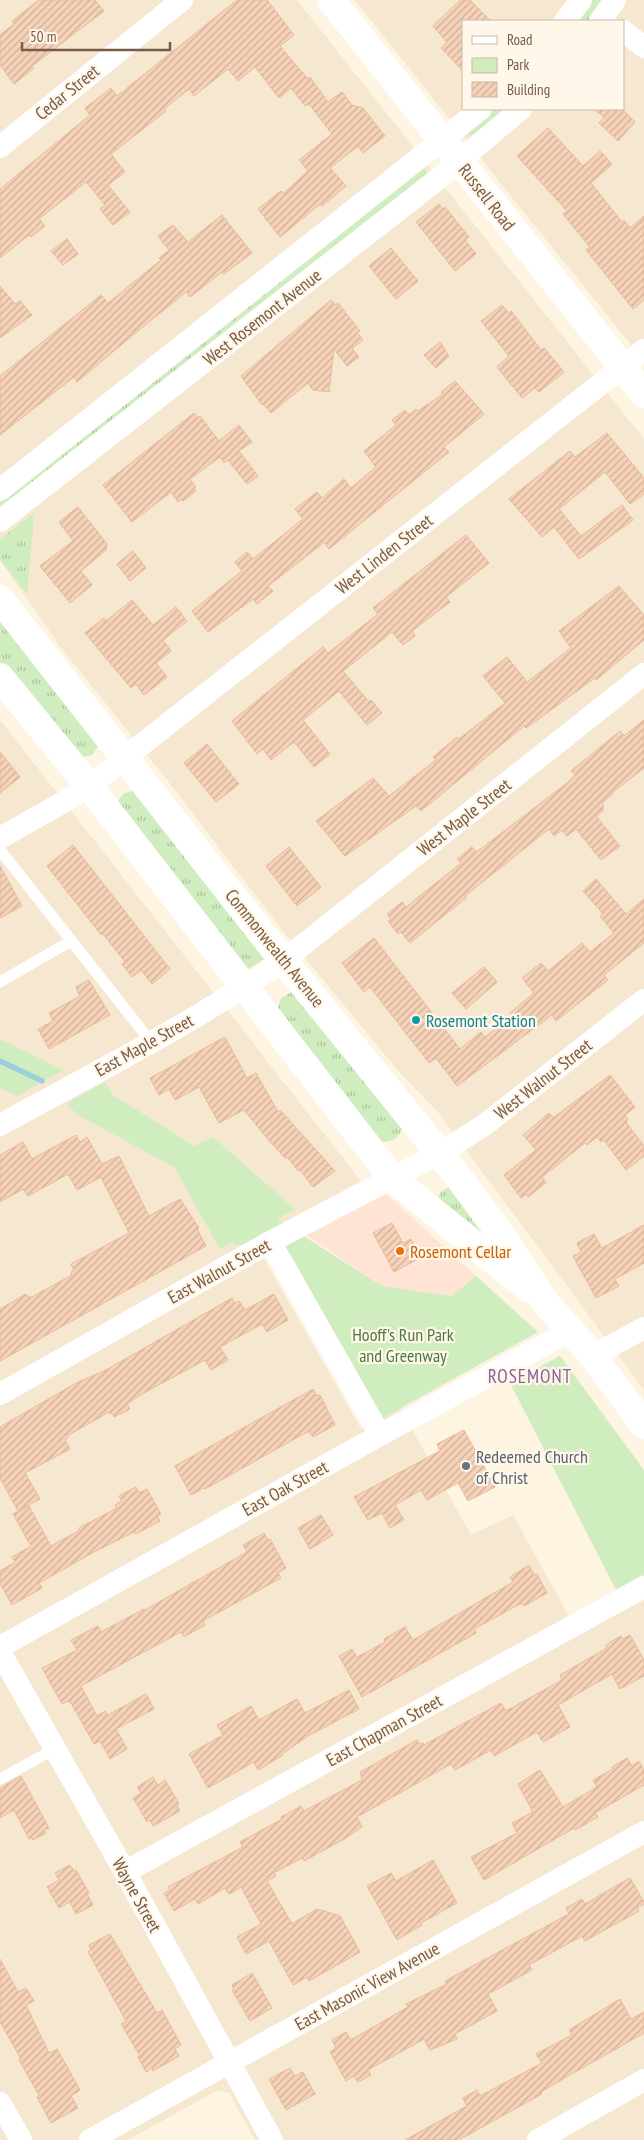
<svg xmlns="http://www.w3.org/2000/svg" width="644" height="2140" font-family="'PT Sans Narrow',sans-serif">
	<defs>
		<pattern id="grass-tufts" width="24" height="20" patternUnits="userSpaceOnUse" patternTransform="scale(1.25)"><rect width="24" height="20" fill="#d0edc0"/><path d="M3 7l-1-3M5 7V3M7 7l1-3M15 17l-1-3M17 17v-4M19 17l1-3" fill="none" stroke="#aec39e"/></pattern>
		<pattern id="building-hatch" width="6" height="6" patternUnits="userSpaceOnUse" patternTransform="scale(1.25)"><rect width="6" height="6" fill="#f6d3b8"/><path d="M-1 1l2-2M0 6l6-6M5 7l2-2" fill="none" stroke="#ccae97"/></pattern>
	</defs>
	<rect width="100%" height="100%" fill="#fef4e2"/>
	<g fill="#f6e7d0" fill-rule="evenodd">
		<polygon points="0,0 297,0 644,439 644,1390 438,1112 401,1074 286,935 161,772 62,649 0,560"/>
		<path d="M355,0H644V361L502,185ZM463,21H623V109H463Z"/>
		<polygon points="0,720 361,1181 253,1239 361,1429 400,1408 471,1535 513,1515 569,1616 644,1575 644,2140 255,2140 229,2093 218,2090 128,2140 0,2140"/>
	</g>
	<polygon fill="#ffe4d5" points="385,1193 476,1276 452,1296 382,1286 306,1235"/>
	<g fill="url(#grass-tufts)">
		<polygon points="591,0 607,0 591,21 575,21"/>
		<polygon points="492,109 511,109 472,137 468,133 468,129"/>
		<polygon points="424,168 428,173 0,513 0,502"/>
		<polygon points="34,513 27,594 0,560 0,539"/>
		<polygon points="0,611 99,745 92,755 79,758 0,664"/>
		<polygon points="136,789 269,956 245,971 117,802 123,794"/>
		<path d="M292,992L402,1128C399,1138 392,1142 382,1142L277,1011L281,998Z"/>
		<polygon points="449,1187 454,1188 485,1229 482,1234 437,1200 441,1192"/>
	</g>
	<g fill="#d0edc0">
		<polygon points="0,1039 64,1070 17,1096 0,1088"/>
		<polygon points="105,1082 113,1095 194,1146 213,1137 295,1209 277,1219 382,1286 452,1296 476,1276 538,1332 383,1418 290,1254 231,1243 220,1249 174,1167 78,1115 66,1104"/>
		<polygon points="560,1356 644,1470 644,1575 616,1590 510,1383"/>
	</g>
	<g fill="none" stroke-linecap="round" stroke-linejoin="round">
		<polyline stroke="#9bcfdc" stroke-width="5.5" points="0,1061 42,1081"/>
	</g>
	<g fill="url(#building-hatch)" stroke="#eaba97">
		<polygon points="39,0 95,0 104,11 32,66 34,68 14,84 0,65 0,35 14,24 12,21"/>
		<polygon points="237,0 267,0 294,35 280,46 308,79 310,77 328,102 342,92 352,105 363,108 385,136 363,153 358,146 330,168 346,186 322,206 320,204 280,237 258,209 281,191 284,193 308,171 299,160 332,134 309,104 305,106 291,88 279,98 255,67 238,81 228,69 194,96 189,89 164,109 166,111 111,154 125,172 108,185 130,212 113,225 100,209 105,205 86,182 39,219 45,226 31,237 29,235 0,258 0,189 90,115 85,108 111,88 117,96"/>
		<polygon points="460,0 470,0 491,21 463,21 463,71 441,48 447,42 433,26"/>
		<polygon points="594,109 622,109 635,122 618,141 599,123 604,117"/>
		<polygon points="548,128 583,166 600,151 612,164 591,183 622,222 624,220 630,228 644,216 644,300 633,309 586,250 590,247 563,214 567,211 517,156"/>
		<polygon points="439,204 443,209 445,207 469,237 465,240 476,254 455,271 416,222"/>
		<polygon points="222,215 252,253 224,274 222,272 190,297 186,292 139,330 77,382 74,377 0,435 0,376 101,295 108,303 161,260 159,258 169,250 158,236 173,225 188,242"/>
		<polygon points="67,239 78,254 63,265 51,251"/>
		<polygon points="391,248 418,281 396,299 369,266"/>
		<polygon points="0,286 15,304 20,301 32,315 0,338"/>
		<polygon points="331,300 336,305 338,303 360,331 357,332 363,340 352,348 359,357 347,366 334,349 329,392 313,390 308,383 271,413 263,404 262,405 241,376"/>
		<polygon points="502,305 509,313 511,311 541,350 544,348 564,372 539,392 535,388 522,398 497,367 509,356 481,321"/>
		<polygon points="440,342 449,356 436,368 424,355"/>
		<polygon points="455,381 484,414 444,447 449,452 329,549 324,542 322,544 268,586 273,591 257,604 253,599 208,632 192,611 242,571 235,562 247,552 253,559 303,519 295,509 317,492 322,498 344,479 351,488 376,467 364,451 396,425 392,420 405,410 409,415 416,409 418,411 443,394 441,392"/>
		<polygon points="194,413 198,418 200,416 219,441 239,425 252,442 239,451 258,476 247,484 228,460 224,463 220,457 190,479 196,487 194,488 196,491 183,501 181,499 178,502 171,492 132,522 103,485"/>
		<polygon points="607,433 644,478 644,494 630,504 605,472 559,509 581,536 622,505 633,520 579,559 554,527 542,537 509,499 570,451 575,457"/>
		<polygon points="78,507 107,544 106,550 81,571 92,585 70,603 40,566 73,541 59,522"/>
		<polygon points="466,535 489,563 446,597 450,602 412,631 415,636 403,645 392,632 343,671 369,702 371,700 382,713 367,725 339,691 303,720 330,754 314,767 294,742 271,760 263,749 257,754 232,721 323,647 328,653 378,614 373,608"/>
		<polygon points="133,551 146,568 130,581 117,564"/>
		<polygon points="619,586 644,615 644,640 596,680 595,678 526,728 524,726 421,811 416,806 345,856 316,821 373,778 389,796 436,760 433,757 457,737 459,739 505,703 483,676 507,657 527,682 571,648 559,631"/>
		<polygon points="132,600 153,625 176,607 187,621 163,640 171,651 156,663 167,677 144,695 136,684 131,688 85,633 104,618 106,621"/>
		<polygon points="644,720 644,768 612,793 613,794 603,802 603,811 596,816 620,846 601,860 576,829 567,836 562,830 554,836 549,829 465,896 466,898 410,943 401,932 398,934 388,921 391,919 387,914 402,902 406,907 461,863 457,859 472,847 476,852 482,848 567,783 575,775 571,771 620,731 624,736"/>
		<polygon points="207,744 239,784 216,802 184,763"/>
		<polygon points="0,752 20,777 0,793"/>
		<polygon points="73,845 170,969 152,984 141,970 132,977 122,964 125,962 103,934 101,935 91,922 47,866"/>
		<polygon points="289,847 321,887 297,906 266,866"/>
		<polygon points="0,866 22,906 0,918"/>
		<polygon points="596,879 626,914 644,899 644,943 604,975 608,980 556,1021 552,1015 457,1086 436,1058 429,1063 370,987 364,992 342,963 374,938 460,1049 481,1032 485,1037 512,1016 510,1013 534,993 522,978 541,963 548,971 582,943 590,952 614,933 600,916 603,914 583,891"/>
		<polygon points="484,967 497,982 466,1009 452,993"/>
		<polygon points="89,980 110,1015 49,1049 38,1029 53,1021 49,1013 80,996 76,987"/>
		<polygon points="225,1037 247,1078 256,1073 278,1112 280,1110 335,1171 313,1187 300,1170 298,1171 287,1157 285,1158 271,1143 244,1110 219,1123 199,1087 175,1100 169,1089 159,1095 150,1078"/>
		<polygon points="610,1075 635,1107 625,1115 628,1120 626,1122 644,1146 644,1156 626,1170 604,1140 601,1142 597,1137 587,1145 585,1143 542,1177 546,1183 528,1197 526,1194 521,1198 504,1175 536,1150 523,1135 549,1113 553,1118"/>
		<polygon points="76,1135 80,1142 87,1137 102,1164 119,1156 149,1216 180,1199 199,1228 197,1229 206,1246 0,1361 0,1309 26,1294 28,1297 32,1297 72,1275 71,1272 74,1270 71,1264 129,1233 101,1177 77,1190 68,1174 28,1196 23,1189 0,1202 0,1155 23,1142 32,1159"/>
		<polygon points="392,1223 403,1243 411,1239 420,1258 394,1272 373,1233"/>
		<polygon points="644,1225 644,1263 615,1279 619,1286 596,1298 573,1256 581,1252 577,1243 594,1234 602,1248"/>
		<polygon points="274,1294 288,1320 267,1332 262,1324 220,1347 228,1360 211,1370 205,1360 140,1395 127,1404 130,1409 114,1417 112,1413 110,1414 109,1412 67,1436 68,1438 65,1440 70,1449 25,1473 40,1499 18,1511 0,1478 0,1427 78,1382 106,1370 232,1298 235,1303 239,1301 245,1310"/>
		<polygon points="313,1389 317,1396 320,1395 335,1425 313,1437 310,1432 307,1432 205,1489 204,1488 191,1495 175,1466"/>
		<polygon points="464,1430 495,1487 468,1501 458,1483 427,1500 421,1490 395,1505 404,1520 390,1528 382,1513 368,1520 354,1497 440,1451 437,1444"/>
		<polygon points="136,1487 139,1493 147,1489 161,1514 157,1516 160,1521 136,1534 134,1532 92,1553 39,1583 42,1588 12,1605 0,1584 0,1571 15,1562 12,1557 31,1546 13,1514 29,1506 51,1546 80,1530 79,1528 117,1508 115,1505 122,1501 119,1496"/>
		<polygon points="321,1515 333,1535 310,1549 298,1528"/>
		<polygon points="264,1533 268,1540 270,1539 286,1568 278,1573 281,1578 203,1621 205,1625 184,1637 181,1632 81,1686 97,1716 105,1711 108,1715 146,1694 154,1709 116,1729 127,1749 110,1759 100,1741 94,1744 71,1703 68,1701 62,1704 42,1668 77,1650 71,1640 98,1626 101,1632 144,1609 145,1610 247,1552 243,1545"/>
		<polygon points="529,1565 534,1575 537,1574 547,1593 524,1606 522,1603 474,1629 476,1633 362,1697 339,1656 352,1649 357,1657 385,1642 384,1639 405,1627 413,1640 513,1582 510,1577"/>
		<polygon points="630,1635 644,1660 644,1676 620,1689 612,1674 558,1705 570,1727 543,1742 537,1732 494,1756 491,1750 455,1770 451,1764 357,1817 362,1827 346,1838 304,1861 302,1858 274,1873 276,1876 267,1881 292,1924 317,1909 340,1916 360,1952 309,1981 307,1977 293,1985 269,1941 246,1954 237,1937 261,1924 241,1887 229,1894 225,1888 198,1904 195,1899 174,1911 164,1893 170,1890 168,1887 243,1847 240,1842 282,1819 281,1817 301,1806 304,1811 362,1780 360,1772 417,1740 420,1744 423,1743 424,1745 501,1703 506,1711 562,1680 560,1675 607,1648 606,1645 612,1641 621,1636 623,1639"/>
		<polygon points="349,1690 359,1709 308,1736 282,1754 283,1755 258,1770 254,1762 208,1788 189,1754 223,1735 217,1725 251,1706 259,1720 297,1699 305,1713"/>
		<polygon points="627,1758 632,1766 639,1761 644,1770 644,1785 595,1813 598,1817 575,1830 574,1828 484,1880 471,1857 517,1833 512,1823 533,1812 518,1784 540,1770 563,1807 597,1787 593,1780 613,1769 612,1767"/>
		<polygon points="21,1776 49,1828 44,1830 46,1833 33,1840 32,1838 29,1839 14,1810 0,1818 0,1788"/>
		<polygon points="153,1777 158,1785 165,1780 179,1804 177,1805 180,1811 153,1826 150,1820 147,1822 133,1798 141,1793 137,1787"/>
		<polygon points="433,1860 457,1903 421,1923 422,1925 397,1940 367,1886 391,1873 396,1881"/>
		<polygon points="70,1865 74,1871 76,1870 89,1893 87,1894 93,1905 76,1914 70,1902 59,1908 47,1887 59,1880 55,1873"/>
		<polygon points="630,1878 644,1902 644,1904 637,1908 639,1911 585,1941 582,1936 529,1965 532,1970 488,1994 497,2011 455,2034 457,2039 430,2050 424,2039 368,2070 371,2075 358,2082 354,2076 346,2081 330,2052 336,2048 332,2040 346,2032 351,2040 408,2007 406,2004 447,1984 445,1981 569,1914 566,1908 582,1899 585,1904"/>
		<polygon points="110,1934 157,2013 162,2010 181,2045 175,2049 179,2056 153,2071 152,2068 146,2072 138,2057 140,2056 121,2024 126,2021 88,1952 91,1950 89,1945"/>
		<polygon points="0,1959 18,1992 26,1988 34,2001 26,2005 49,2053 57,2049 80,2090 71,2096 78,2108 51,2123 37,2097 39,2095 19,2060 21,2059 0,2022"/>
		<polygon points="252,1973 272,2008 250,2021 232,1990 234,1989 232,1985"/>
		<polygon points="620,1999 631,2019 644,2012 644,2033 568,2076 541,2092 542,2094 459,2140 405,2140 467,2106 463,2098 477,2090 480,2096 542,2063 536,2054 572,2035 569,2030"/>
		<polygon points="290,2068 295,2076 303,2072 315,2094 286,2110 269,2079"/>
	</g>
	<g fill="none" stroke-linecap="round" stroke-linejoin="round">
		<g stroke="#fff" stroke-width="11">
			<polyline points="0,850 151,1042"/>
			<polyline points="0,982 71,941"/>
			<polyline points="0,1779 55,1749"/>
		</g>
		<g stroke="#fff" stroke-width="22">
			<polyline points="565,21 581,0"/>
			<polyline points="600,21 615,0"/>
			<polyline points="623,31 644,47"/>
			<polyline points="0,147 182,0"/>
			<polyline points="0,490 481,109"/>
			<polyline points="0,521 433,183 521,109"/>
			<polyline points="0,838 69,799 89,786 644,350"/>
			<path d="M0,1125C96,1072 194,1023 284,960L644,674"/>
			<polyline points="270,1242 380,1435"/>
			<polyline points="593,1356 644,1328"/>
			<polyline points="0,1394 270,1242 440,1153 483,1126 644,1000"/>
			<polyline points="0,1647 380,1435 570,1331"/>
			<polyline points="0,1652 125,1872 272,2140"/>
			<polyline points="125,1872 644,1587"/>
			<polyline points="0,2103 21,2140"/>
			<polyline points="90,2140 644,1832"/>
			<polyline points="538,2140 644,2080"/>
		</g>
		<g stroke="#fff" stroke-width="28">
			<polyline points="331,0 644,394"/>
			<polyline points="0,599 267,940 457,1175 509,1246 544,1301 593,1356 644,1425"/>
			<polyline points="0,677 89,786 393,1179 529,1289"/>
		</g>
	</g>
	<circle fill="#0f9aa8" stroke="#fff8ea" stroke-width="2" cx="416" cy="1020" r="5"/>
	<circle fill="#e8710a" stroke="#fff8ea" stroke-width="2" cx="400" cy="1251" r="5"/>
	<circle fill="#6b7280" stroke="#fff8ea" stroke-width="2" cx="466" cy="1466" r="5"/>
	<g text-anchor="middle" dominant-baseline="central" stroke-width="4.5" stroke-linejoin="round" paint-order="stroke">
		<g font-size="18" fill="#785a46" stroke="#fff8ea">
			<text transform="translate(67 92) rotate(-39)">Cedar Street</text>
			<text transform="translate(487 197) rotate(52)">Russell Road</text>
			<text transform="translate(262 317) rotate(-38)">West Rosemont Avenue</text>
			<text transform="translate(384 554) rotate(-38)">West Linden Street</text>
			<text transform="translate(464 817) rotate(-38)">West Maple Street</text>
			<text transform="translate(275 948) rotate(51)">Commonwealth Avenue</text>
			<text transform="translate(144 1045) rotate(-29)">East Maple Street</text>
			<text transform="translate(543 1079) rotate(-38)">West Walnut Street</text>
			<text transform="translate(219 1271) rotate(-29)">East Walnut Street</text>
			<text transform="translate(285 1488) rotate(-29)">East Oak Street</text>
			<text transform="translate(384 1730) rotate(-29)">East Chapman Street</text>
			<text transform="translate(137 1895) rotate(61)">Wayne Street</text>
			<text transform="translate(367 1986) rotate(-29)">East Masonic View Avenue</text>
		</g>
		<g font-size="18" fill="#0d838f" stroke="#fff8ea" text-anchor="start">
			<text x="426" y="1020">Rosemont Station</text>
		</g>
		<g font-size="18" fill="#c56008" stroke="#fff8ea" text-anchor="start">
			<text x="410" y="1251">Rosemont Cellar</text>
		</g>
		<g font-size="18" fill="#4b793b" stroke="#fff8ea">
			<text x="403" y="1334">Hooff's Run Park<tspan x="403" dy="21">and Greenway</tspan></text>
		</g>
		<g font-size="18" fill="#5b616d" stroke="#fff8ea" text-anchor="start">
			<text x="476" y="1456">Redeemed Church<tspan x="476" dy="21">of Christ</tspan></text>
		</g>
		<g font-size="19" letter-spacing="1" fill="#8b619c" stroke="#fff8ea">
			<text x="530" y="1376">ROSEMONT</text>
		</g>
	</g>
	<rect x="462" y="20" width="162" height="90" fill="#fff8ea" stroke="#c9b9a8"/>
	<rect x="472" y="36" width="25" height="8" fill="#ffffff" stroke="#c9b9a8"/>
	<text x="507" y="45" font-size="15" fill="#785a46">Road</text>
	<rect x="472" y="58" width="25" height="15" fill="#d0edc0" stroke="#c9b9a8"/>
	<text x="507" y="70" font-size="15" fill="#785a46">Park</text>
	<rect x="472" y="82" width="25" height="15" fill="url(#building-hatch)" stroke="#c9b9a8"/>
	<text x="507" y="95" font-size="15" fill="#785a46">Building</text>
	<path d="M22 42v8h148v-8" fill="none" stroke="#785a46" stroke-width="2.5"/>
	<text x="30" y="42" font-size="15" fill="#785a46" stroke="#fff8ea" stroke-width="4" paint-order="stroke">50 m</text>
</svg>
